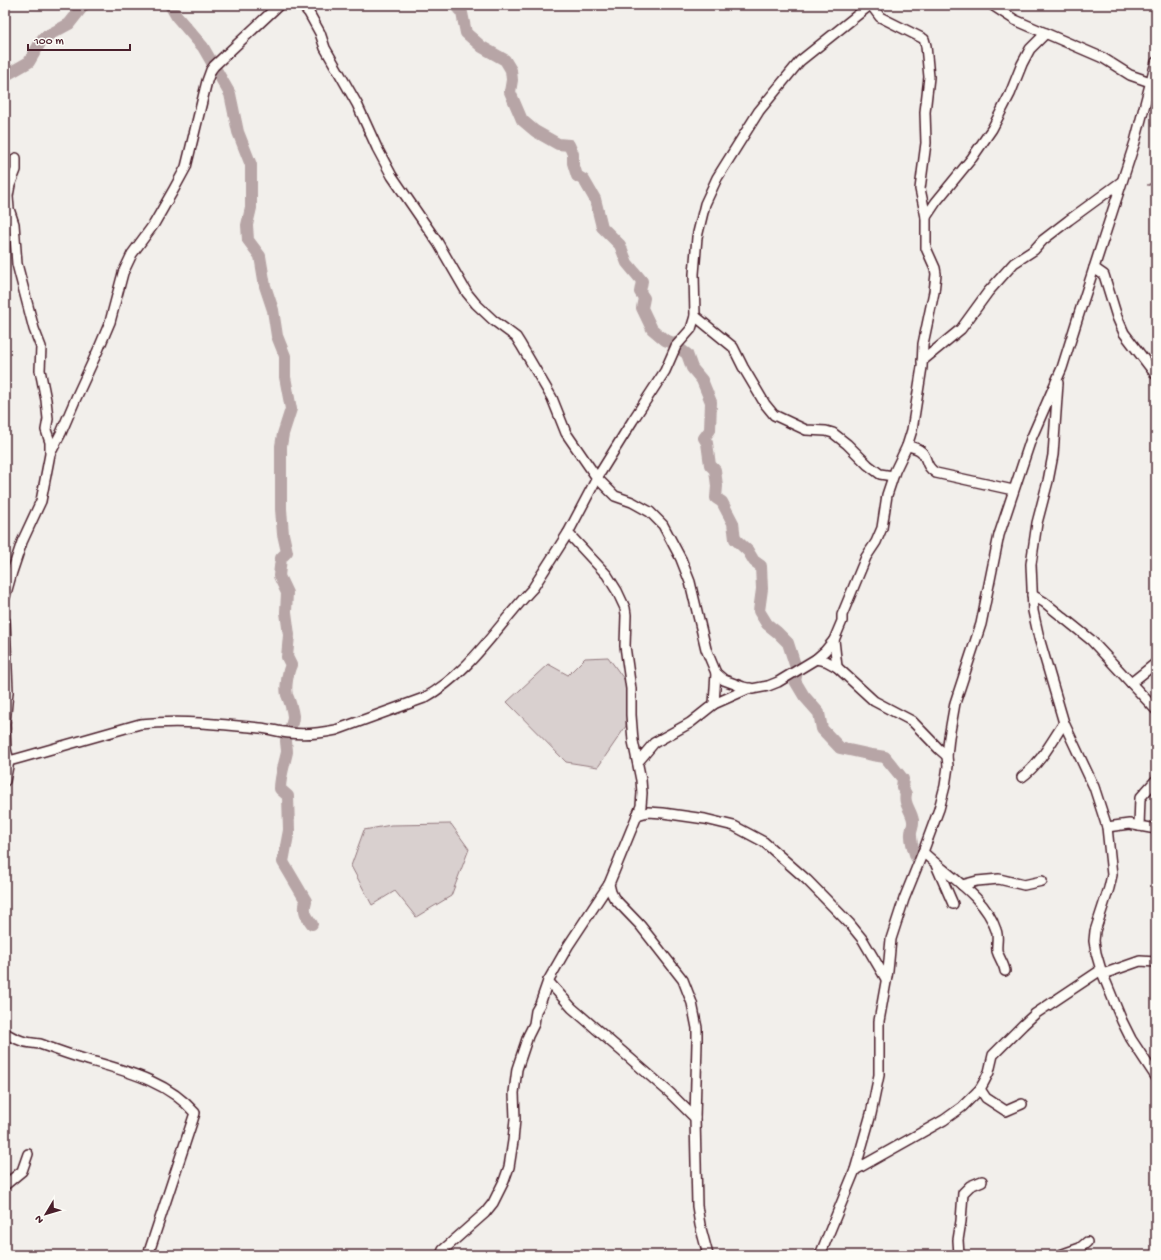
<svg xmlns="http://www.w3.org/2000/svg" width="1161" height="1260" font-family="'Gochi Hand',sans-serif">
	<rect width="100%" height="100%" fill="#f2efeb"/>
	<filter id="ink" filterUnits="userSpaceOnUse"><feTurbulence type="fractalNoise" baseFrequency=".025" numOctaves="2"/><feDisplacementMap in="SourceGraphic" scale="8" xChannelSelector="R" yChannelSelector="G"/><feConvolveMatrix kernelMatrix="1 2 1 2 8 2 1 2 1" color-interpolation-filters="sRGB"/></filter>
	<g filter="url(#ink)">
		<g fill="#d9d0cf" stroke="#92787d">
			<polygon points="608,657 629,686 626,726 598,767 566,762 507,702 548,664 568,675 585,658"/>
			<polygon points="451,824 469,849 451,896 416,917 395,891 372,905 351,866 364,830 391,825"/>
		</g>
		<g fill="none" stroke-linecap="round" stroke-linejoin="round">
			<polyline stroke="#8b6f75" stroke-width="2" points="1148,185 1156,182"/>
			<g stroke="#b7a5a6" stroke-width="12">
				<path d="M170,5L177,17L203,47L230,94L238,132L251,165V208L247,225L248,240L260,256L265,286L273,310L277,336L285,356V377L291,409L283,434L281,446V509L283,534L287,552L281,558L279,576L287,593L286,612L289,635L287,657L291,665C288,671 285,688 287,695C290,702 292,708 293,716C293,725 288,732 286,740C286,744 287,748 287,752C284,766 280,776 280,789L288,796L289,830L283,862L306,901C303,911 306,916 312,924"/>
				<path d="M455,5L462,13L466,33L482,47L505,60L511,70L512,80L510,92L522,120L535,131L558,144L569,145L573,154V163L577,176L584,180L595,199L602,227L620,245L627,263L642,281L640,292L644,298L642,308L652,329L665,340L676,344V346L687,354L692,368L702,380L711,402L710,430L704,438L707,443L710,465L715,470L717,486L716,498L722,502L733,523L735,539L748,551L754,561L761,566L762,589L759,611L767,624L777,632L788,643L797,671L795,681L804,696L819,713L822,729L840,748L872,755L885,757L903,779L902,787L906,794C903,804 912,811 913,821C914,826 910,831 911,836C911,843 914,851 916,857"/>
				<polyline points="5,77 8,74 29,62 43,38 69,24 84,5"/>
			</g>
			<g stroke="#4a1f2b" stroke-width="12">
				<g id="minor">
					<polyline points="302,5 309,13 320,33 325,48 357,104 377,148 392,176 438,243 467,293 476,304 493,320 516,337 521,345 552,398 566,433 597,478 615,496 632,502 650,512 663,525 681,559 690,582 706,649 716,673 724,680 743,687 752,689 768,686 778,682 816,659 825,651 834,640 842,621 842,615 866,557 876,542 882,528 887,495 895,471 907,446 912,430 922,367 923,344 934,292 936,274 935,268 926,248 926,217 920,189 926,143 925,112 929,77 926,46 924,39 880,17 871,5"/>
					<polyline points="992,5 1015,20 1103,58 1130,75 1156,84"/>
					<polyline points="16,158 16,170 10,185 8,196 9,209 14,224 17,264 34,329 41,347 40,370 46,400 48,419 46,430 50,442 50,452"/>
					<polyline points="926,217 936,202 972,158 992,129 1010,94 1022,64 1030,49 1046,33"/>
					<polyline points="1094,268 1104,275 1117,317 1124,333 1156,375"/>
					<polyline points="695,316 733,347 743,367 765,404 774,415 806,430 826,431 833,433 847,444 868,465 880,474 893,476"/>
					<polyline points="922,361 961,329 988,292 1014,263 1034,250 1043,240 1069,220 1121,182"/>
					<polyline points="1058,383 1053,455 1048,481 1037,523 1031,564 1033,611 1039,638 1064,723 1094,787 1107,827 1112,875 1109,888 1095,931 1094,941 1096,953 1101,970 1122,1021 1131,1039 1156,1077"/>
					<path d="M907,446C933,450 920,464 936,473L1013,490"/>
					<polyline points="568,533 607,575 617,591 625,608 626,615 625,646 631,689 631,715 633,741 641,780 642,793 641,806 609,884 611,892 614,898 640,925 683,980 692,1003 697,1028 697,1042 695,1118 697,1206 700,1225 708,1255"/>
					<polyline points="1032,595 1044,602 1091,640 1156,710"/>
					<polyline points="5,597 12,572 22,542 41,501 50,454 61,433 76,398 99,348 110,322 123,273 132,254 154,224 174,189 186,167 207,81 211,70 214,66 279,5"/>
					<polyline points="5,621 8,692 5,724 6,749 9,761 5,781"/>
					<polyline points="834,640 837,667"/>
					<polyline points="816,659 826,661 837,667 874,701 912,721 939,749 947,756"/>
					<polyline points="716,673 714,704 750,688"/>
					<polyline points="1131,683 1156,663"/>
					<path d="M5,758L9,761L20,758L140,724C180,720 220,724 260,728C270,729 280,732 290,733C305,735 321,733 336,730L424,698C470,673 498,625 533,588L568,533L597,478L633,420L665,371L676,346L691,329L695,316L694,274L697,237L705,204L717,178L759,111L800,61L870,5"/>
					<polyline points="638,762 654,743 690,723 714,704"/>
					<path d="M1022,777C1040,764 1052,741 1064,723"/>
					<polyline points="637,815 648,812 663,813 705,819 734,826 764,842 807,880 850,924 863,940 886,979"/>
					<polyline points="1139,826 1140,798 1156,780"/>
					<polyline points="1107,827 1129,824 1156,829"/>
					<path d="M923,852C948,876 985,896 996,930C999,937 996,944 997,951C999,958 1004,964 1005,971"/>
					<polyline points="936,865 953,904"/>
					<polyline points="962,885 977,881 999,879 1024,885 1042,881"/>
					<polyline points="1103,974 1140,961 1156,962"/>
					<polyline points="548,981 572,1008 670,1093 695,1118"/>
					<path d="M5,1033C10,1036 16,1039 22,1041C28,1043 34,1043 40,1044C54,1049 67,1054 81,1058C121,1070 166,1079 195,1113L148,1255"/>
					<polyline points="980,1089 986,1098 1006,1111 1022,1104"/>
					<polyline points="855,1170 944,1120 962,1107 980,1089 984,1082 989,1072 993,1055 1023,1025 1035,1014 1101,970"/>
					<polyline points="5,1185 22,1171 28,1154"/>
					<polyline points="441,1255 443,1250 485,1213 493,1203 504,1181 509,1167 513,1141 515,1119 514,1093 517,1069 528,1036 534,1024 536,1011 540,1004 548,981 568,946 609,884"/>
					<polyline points="820,1255 855,1170 871,1114 879,1075 879,1021 888,971 891,939 904,899 923,852 939,809 945,786 948,766 947,756 949,737 955,703 981,624 999,535 1031,439 1062,368 1078,317 1135,142 1156,62"/>
					<polyline points="959,1255 958,1240 961,1221 963,1193 970,1186 982,1181"/>
					<polyline points="1060,1255 1080,1248 1087,1242"/>
				</g>
			</g>
			<use href="#minor" stroke="#fdfcf7" stroke-width="9"/>
		</g>
	</g>
	<rect width="1161" height="1260" fill="none" stroke="#fdfcf7" stroke-width="20"/>
	<rect x="10" y="10" width="1141" height="1240" fill="none" stroke="#4a1f2b" stroke-width="1.5" filter="url(#ink)"/>
	<g transform="translate(46 1214) rotate(232)" stroke="#fdfcf7" stroke-width="3" paint-order="stroke">
	<path d="M0-3L7 15L0 10L-7 15Z" fill="#4a1f2b"/>
	<text y="-6" font-size="11" font-weight="bold" text-anchor="middle" fill="#4a1f2b">N</text>
	</g>
	<path d="M28 44v6h102v-6" fill="none" stroke="#4a1f2b" stroke-width="2"/>
	<text x="34" y="44" font-size="12" fill="#4a1f2b" stroke="#fdfcf7" stroke-width="3" paint-order="stroke">100 m</text>
</svg>
